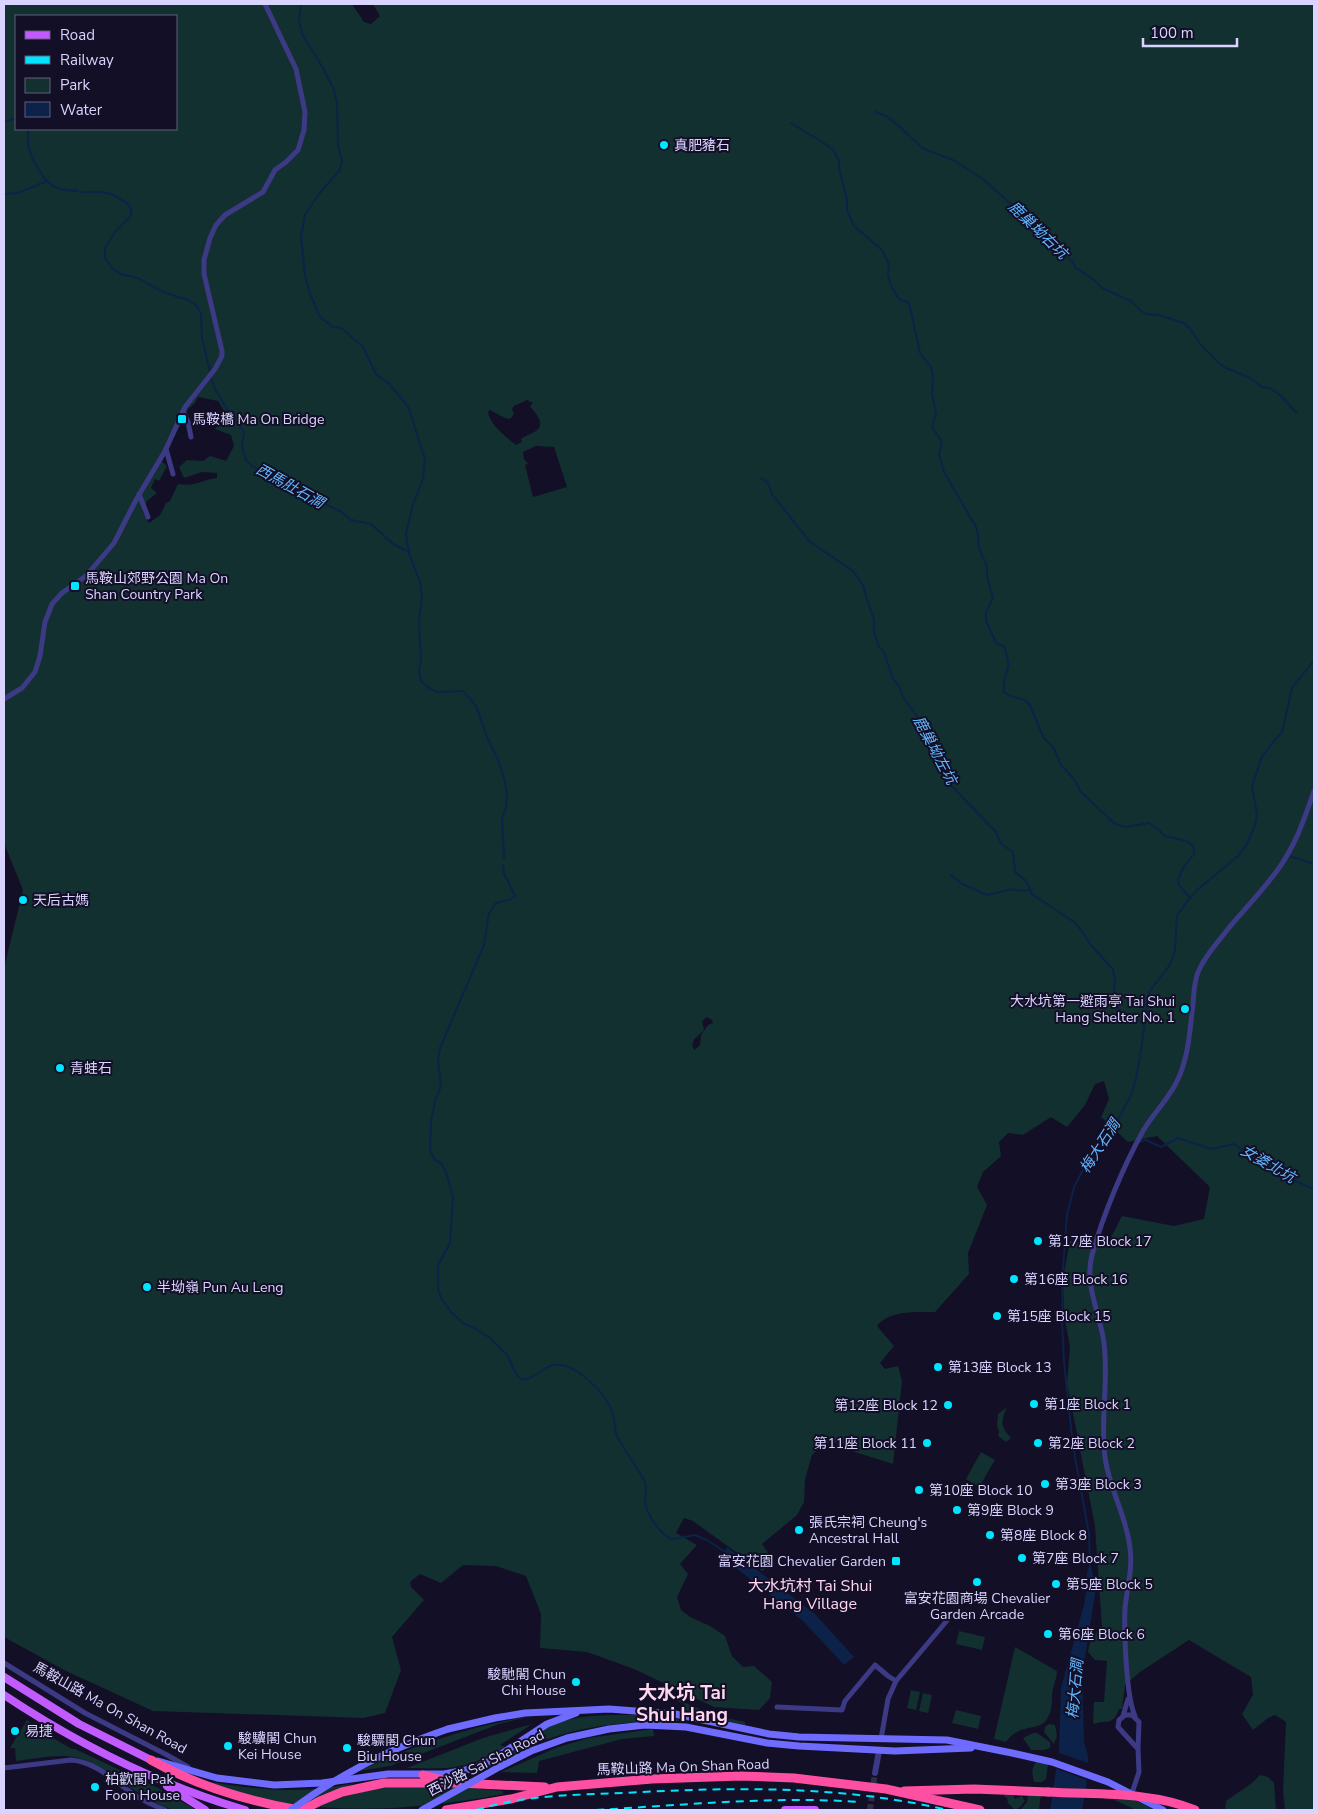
<svg xmlns="http://www.w3.org/2000/svg" width="1318" height="1814" font-family="'Nunito Sans','Noto Sans TC',sans-serif">
	<rect width="100%" height="100%" fill="#130f26"/>
	<g fill="#12302f" fill-rule="evenodd">
		<path d="M4,4H352L364,22L371,24L380,16L373,4H1314V1810H1285L1283,1791L1286,1722L1275,1715L1268,1718L1253,1730L1242,1714L1253,1695L1251,1677L1189,1640L1140,1672L1125,1685L1122,1709H1119C1113,1727 1106,1719 1094,1724L1093,1721L1094,1702H1104L1107,1661L1095,1660L1088,1652L1091,1638L1102,1627L1095,1526L1067,1383L1070,1347L1064,1314L1063,1278L1070,1241L1106,1247L1122,1216L1174,1226L1204,1219L1210,1187L1157,1136L1128,1142L1101,1117L1109,1099L1104,1081L1095,1084L1085,1105L1067,1127L1051,1117L1023,1135L1008,1133L999,1142L1001,1156L983,1172L977,1187L987,1205L968,1253L969,1274L935,1312C916,1312 889,1310 877,1326L894,1346L880,1363L885,1369L898,1366L902,1381L893,1464L855,1452L840,1442L825,1443L812,1455L805,1479L804,1502L797,1515L762,1544L771,1557L768,1567L762,1571L693,1521L684,1518L676,1533L697,1545L680,1564L688,1574L677,1597L681,1610L690,1617L710,1626L725,1636L732,1656L743,1667L754,1666L772,1682L770,1698L759,1710L714,1707L634,1669L587,1652L540,1648L541,1614L526,1576L496,1566L463,1565L441,1583L420,1574L410,1582L411,1587L424,1600L392,1637L401,1670L385,1713L363,1718L153,1711L64,1670L4,1637V968L23,890L4,843ZM16,16H176V129H16ZM198,397L218,401L226,414L215,429L231,435L234,446L226,461L210,456L203,461L187,460L179,467L184,478L202,472L217,473V478C201,480 196,487 178,484L170,501L166,503L160,515L149,523L142,511L147,501L157,493L151,488L155,479L159,481L167,466L162,462L188,409L195,403ZM527,400L533,403L530,406C534,412 547,423 536,431C531,434 526,435 521,439L522,442L516,445C506,437 490,425 488,412L490,410L505,418L510,419L514,414L512,409L514,406ZM536,446L554,447L567,487L533,497L525,465L528,464L524,459L523,452ZM707,1017L712,1020L713,1023L708,1025L701,1035L700,1045L694,1050C689,1040 698,1037 704,1030L702,1021Z"/>
		<path d="M1007,1407C1001,1421 1000,1426 1011,1438L1006,1442L998,1436L999,1432L997,1426L998,1414Z"/>
		<polygon points="981,1452 995,1460 979,1487 966,1479"/>
		<polygon points="959,1631 985,1637 982,1650 956,1644"/>
		<path d="M1015,1647L1057,1671C1057,1678 1053,1686 1052,1694C1052,1701 1052,1711 1048,1717C1041,1733 1019,1722 1006,1742L994,1739Z"/>
		<polygon points="911,1690 920,1692 916,1710 907,1708"/>
		<polygon points="923,1693 932,1695 928,1713 919,1711"/>
		<polygon points="666,1695 717,1716 745,1722 745,1725 682,1711 684,1704"/>
		<polygon points="956,1710 981,1716 978,1729 952,1723"/>
		<path d="M640,1715L679,1719V1721C633,1721 587,1724 543,1741C523,1749 504,1760 484,1770H477C502,1759 519,1743 542,1730C572,1713 606,1715 640,1715Z"/>
		<path d="M532,1716L499,1724L390,1766L359,1771C415,1745 471,1726 532,1716Z"/>
		<path d="M27,1720L46,1734L72,1749H75L158,1788L196,1810C190,1810 182,1811 176,1810C143,1805 112,1767 78,1758C58,1753 36,1759 16,1761L15,1748H10Z"/>
		<path d="M532,1724L500,1745L505,1747C467,1770 449,1769 407,1768L483,1738Z"/>
		<polygon points="1049,1724 1055,1725 1057,1736 1054,1744 1044,1732 1045,1727"/>
		<polygon points="653,1729 654,1736 622,1739 539,1761 537,1773 501,1772 558,1747 589,1738"/>
		<polygon points="1033,1733 1037,1733 1050,1742 1050,1748 1044,1750 1031,1750 1023,1738"/>
		<path d="M1040,1757L1048,1764L1046,1779L1042,1782H1034C1031,1770 1032,1766 1040,1757Z"/>
		<polygon points="1260,1775 1268,1777 1274,1783 1276,1810 1225,1810 1226,1801 1252,1783"/>
		<path d="M211,1782C245,1788 282,1792 316,1789C329,1788 342,1785 355,1783L319,1796L323,1803C343,1796 366,1789 387,1787C425,1783 465,1788 503,1791V1794C435,1807 361,1814 292,1804C264,1799 237,1792 211,1784Z"/>
		<polygon points="1007,1791 1013,1794 1015,1799 1022,1796 1025,1801 1020,1807 1015,1810 1008,1803 1007,1798 1004,1796"/>
		<polygon points="1041,1793 1039,1810 1020,1810 1027,1802 1028,1794"/>
		<polygon points="1114,1797 1131,1798 1154,1810 1136,1810 1114,1800"/>
	</g>
	<g fill="#0c2248">
		<polygon points="727,1547 815,1614 854,1657 844,1665 803,1621 721,1556"/>
		<path d="M1090,1563L1096,1588L1082,1676L1084,1735C1083,1747 1088,1749 1088,1758C1089,1776 1085,1793 1082,1810H1050L1059,1750L1061,1688L1084,1605L1087,1587V1573Z"/>
	</g>
	<polygon fill="#130f26" points="1056,1752 1091,1764 1090,1781 1054,1768"/>
	<g fill="none" stroke-linecap="round" stroke-linejoin="round">
		<g stroke="#0c2248" stroke-width="2">
			<polyline points="301,4 299,19 302,34 323,68 334,90 337,103 338,144 342,162 339,171 318,195 305,215 301,237 305,275 310,294 320,317 333,327 341,328 363,347 376,374 388,383 408,406 425,459 423,479 413,504 406,534 409,554 420,582 422,596 419,622 421,660 419,670 421,681 429,688 437,692 463,691 476,706 487,737 499,762 504,778 507,793 506,808 502,818 504,858"/>
			<polyline points="875,112 886,116 899,126 922,148 953,160 983,179 1041,231 1045,240 1062,255 1072,261 1076,268 1093,279 1102,288 1131,301 1141,311 1146,314 1159,315 1184,323 1192,331 1200,344 1220,364 1226,368 1250,378 1262,387 1270,388 1280,395 1297,413"/>
			<polyline points="4,122 16,118"/>
			<path d="M791,123L827,145L834,151L839,161V168L847,200V210L854,226L882,250L889,264L888,275L891,286L899,299L909,303L920,353L931,367L933,375L932,394L936,414L932,427L942,442L939,454L944,472L976,527L978,535L979,548L987,567V577L993,598L986,612V621L996,643L1004,646C1006,652 1009,661 1008,667C1006,678 1002,679 1004,692L1010,696L1025,700L1030,705L1043,737L1053,747L1061,765L1075,780L1080,791L1115,824L1126,827L1149,823L1158,829L1165,836L1186,841L1191,844L1194,848V854L1183,868L1178,880L1179,885L1190,898"/>
			<path d="M28,129C29,135 28,139 28,144C30,157 43,181 55,187C61,191 71,190 78,191"/>
			<path d="M82,192C89,193 96,191 102,192C113,194 135,203 131,216L115,232L105,248V258L112,268L120,274L138,278L163,292L188,300L196,305L201,314L202,338L210,372"/>
			<polyline points="4,194 18,193 47,181"/>
			<polyline points="211,377 215,389 230,414 244,432 242,446 246,460 251,465 262,472 287,482 303,496 314,499 340,511 351,520 371,524 393,544 409,552"/>
			<path d="M761,478L768,483L772,494L809,541L853,571L863,585L868,603L874,619V632L879,647L884,652L893,679L899,686L903,697L922,723L930,747L945,769L949,783L996,832L1001,844L1013,852L1015,872L1026,881L1032,894L1074,922L1082,931L1090,944L1110,966L1113,969L1115,982L1114,990L1118,1000V1009L1123,1013C1131,1012 1138,1020 1144,1025"/>
			<polyline points="1289,856 1314,864"/>
			<path d="M503,865L504,873L515,896L511,899L496,903L489,913L484,945L440,1048L438,1060L441,1086L435,1101L431,1121L430,1151L435,1160L441,1163L446,1172L453,1197L450,1243L438,1265V1288L441,1298L451,1312L463,1323L476,1329L490,1338L508,1356L514,1370L518,1377L523,1380C535,1378 543,1367 554,1365C576,1362 607,1394 613,1414C615,1421 614,1429 617,1436C625,1452 637,1466 645,1482C647,1490 644,1498 646,1506C648,1516 662,1536 672,1539L695,1535L707,1540L725,1552"/>
			<polyline points="951,875 962,884 987,895 1013,889 1019,891 1030,890"/>
			<path d="M1138,1142L1146,1140L1161,1147L1178,1138L1212,1149L1234,1144C1260,1162 1285,1178 1314,1189"/>
			<polyline points="1090,1564 1089,1534 1073,1446 1064,1362 1062,1321 1063,1269 1067,1215 1074,1187 1093,1151 1119,1118 1131,1095 1136,1079 1141,1050 1149,992 1169,966 1173,958 1175,950 1177,915 1196,891 1238,856 1247,844 1255,825 1257,814 1252,786 1262,757 1273,742 1282,732 1292,688 1314,660"/>
		</g>
		<polyline stroke="#312d47" stroke-width="6" stroke-dasharray="6 3" stroke-linecap="butt" points="870,1810 875,1773"/>
		<g stroke="#3d3a85" stroke-width="5">
			<polyline points="183,411 188,422 191,437"/>
			<polyline points="166,449 173,474"/>
			<polyline points="139,494 148,517"/>
			<polyline points="4,699 22,688 35,672 40,656 45,622 52,604 62,593 86,576 114,543 136,500 165,451 185,407 215,369 222,356 222,351 204,274 204,260 210,238 216,225 225,215 263,192 275,170 286,162 298,150 304,130 305,112 296,69 265,4"/>
			<polyline points="4,1663 85,1713 167,1755 188,1767"/>
			<polyline points="777,1707 842,1710 845,1701 875,1665 888,1676 896,1681"/>
			<polyline points="1123,1716 1128,1699"/>
			<path d="M1135,1716C1126,1697 1124,1631 1125,1608C1127,1588 1133,1568 1130,1548C1127,1517 1109,1489 1105,1457C1100,1419 1109,1381 1104,1343C1100,1313 1084,1285 1092,1255C1103,1215 1123,1167 1143,1131C1154,1112 1171,1097 1179,1077C1189,1054 1190,1028 1193,1004C1194,992 1194,980 1199,970C1206,954 1218,942 1228,929C1244,910 1261,892 1276,872C1295,847 1304,820 1314,791"/>
			<polyline points="881,1739 888,1699 896,1681 950,1617"/>
			<path d="M4,1768L71,1760C97,1762 115,1782 136,1796C145,1802 155,1806 165,1810"/>
			<polyline points="1132,1793 1139,1772 1138,1749 1139,1722 1132,1715 1125,1715 1119,1720 1118,1727 1138,1749"/>
		</g>
		<polyline stroke="#3d3a85" stroke-width="6" points="875,1773 879,1751"/>
		<g stroke="#6f6bff" stroke-width="7">
			<polyline points="448,1729 495,1718 525,1713 609,1709 675,1714 769,1734 799,1737 947,1740 1012,1753 1052,1762 1108,1782 1163,1810"/>
			<polyline points="158,1761 217,1778 274,1785 322,1783 388,1774 444,1774 471,1769 492,1760 547,1724 576,1713"/>
			<polyline points="501,1766 531,1751 567,1738 609,1729 645,1725 686,1727 767,1743 799,1746 895,1751 971,1748"/>
		</g>
		<g stroke="#c25bff" stroke-width="8">
			<polyline points="4,1677 79,1724 151,1760"/>
			<path d="M4,1695C78,1744 159,1785 245,1810"/>
			<polyline points="167,1786 205,1810"/>
			<polyline points="785,1810 815,1810"/>
		</g>
		<g stroke="#ff4fa3" stroke-width="9">
			<path d="M151,1760C197,1786 247,1801 299,1810"/>
			<polyline points="423,1775 447,1781"/>
			<polyline points="904,1791 974,1789 1048,1792"/>
			<polyline points="303,1810 320,1801 342,1792 384,1783 457,1783 545,1787"/>
			<polyline points="446,1810 511,1799 557,1787 652,1779 741,1776 794,1778 886,1789 980,1810"/>
		</g>
		<g stroke="#00e5ff" stroke-width="2" stroke-dasharray="8 6" stroke-linecap="butt">
			<path d="M476,1810C523,1795 574,1795 623,1793C734,1787 839,1785 948,1810"/>
			<path d="M596,1810C684,1805 773,1796 861,1802"/>
		</g>
		<g stroke="#6f6bff" stroke-width="7">
			<path d="M291,1810C340,1774 391,1748 448,1729"/>
			<polyline points="422,1810 501,1766"/>
		</g>
		<path stroke="#ff4fa3" stroke-width="9" d="M1048,1792C1096,1795 1150,1791 1195,1810"/>
	</g>
	<g fill="#00e5ff" stroke="#130f26" stroke-width="2">
		<circle cx="664" cy="145" r="5"/>
		<rect x="177" y="414" width="10" height="10" rx="2.5"/>
		<rect x="70" y="581" width="10" height="10" rx="2.5"/>
		<circle cx="23" cy="900" r="5"/>
		<circle cx="1185" cy="1009" r="5"/>
		<circle cx="60" cy="1068" r="5"/>
		<circle cx="1038" cy="1241" r="5"/>
		<circle cx="1014" cy="1279" r="5"/>
		<circle cx="147" cy="1287" r="5"/>
		<circle cx="997" cy="1316" r="5"/>
		<circle cx="938" cy="1367" r="5"/>
		<circle cx="1034" cy="1404" r="5"/>
		<circle cx="948" cy="1405" r="5"/>
		<circle cx="927" cy="1443" r="5"/>
		<circle cx="1038" cy="1443" r="5"/>
		<circle cx="1045" cy="1484" r="5"/>
		<circle cx="919" cy="1490" r="5"/>
		<circle cx="957" cy="1510" r="5"/>
		<circle cx="799" cy="1530" r="5"/>
		<circle cx="990" cy="1535" r="5"/>
		<circle cx="1022" cy="1558" r="5"/>
		<rect x="891" y="1556" width="10" height="10" rx="2.5"/>
		<circle cx="977" cy="1582" r="5"/>
		<circle cx="1056" cy="1584" r="5"/>
		<circle cx="1048" cy="1634" r="5"/>
		<circle cx="576" cy="1682" r="5"/>
		<circle cx="15" cy="1731" r="5"/>
		<circle cx="228" cy="1746" r="5"/>
		<circle cx="347" cy="1748" r="5"/>
		<circle cx="95" cy="1787" r="5"/>
	</g>
	<g text-anchor="middle" dominant-baseline="central" stroke-width="4" stroke-linejoin="round" paint-order="stroke">
		<g font-size="14" fill="#d9d4ff" stroke="#130f26" text-anchor="start">
			<text x="674" y="145">真肥豬石</text>
			<text x="192" y="419">馬鞍橋 Ma On Bridge</text>
			<text x="85" y="578">馬鞍山郊野公園 Ma On<tspan x="85" dy="16">Shan Country Park</tspan></text>
			<text x="33" y="900">天后古媽</text>
			<text x="1175" y="1001" text-anchor="end">大水坑第一避雨亭 Tai Shui<tspan x="1175" dy="16">Hang Shelter No. 1</tspan></text>
			<text x="70" y="1068">青蛙石</text>
			<text x="1048" y="1241">第17座 Block 17</text>
			<text x="1024" y="1279">第16座 Block 16</text>
			<text x="157" y="1287">半坳嶺 Pun Au Leng</text>
			<text x="1007" y="1316">第15座 Block 15</text>
			<text x="948" y="1367">第13座 Block 13</text>
			<text x="1044" y="1404">第1座 Block 1</text>
			<text x="938" y="1405" text-anchor="end">第12座 Block 12</text>
			<text x="917" y="1443" text-anchor="end">第11座 Block 11</text>
			<text x="1048" y="1443">第2座 Block 2</text>
			<text x="1055" y="1484">第3座 Block 3</text>
			<text x="929" y="1490">第10座 Block 10</text>
			<text x="967" y="1510">第9座 Block 9</text>
			<text x="809" y="1522">張氏宗祠 Cheung's<tspan x="809" dy="16">Ancestral Hall</tspan></text>
			<text x="1000" y="1535">第8座 Block 8</text>
			<text x="1032" y="1558">第7座 Block 7</text>
			<text x="886" y="1561" text-anchor="end">富安花園 Chevalier Garden</text>
			<text x="1066" y="1584">第5座 Block 5</text>
			<text x="977" y="1598" text-anchor="middle">富安花園商場 Chevalier<tspan x="977" dy="16">Garden Arcade</tspan></text>
			<text x="1058" y="1634">第6座 Block 6</text>
			<text x="566" y="1674" text-anchor="end">駿馳閣 Chun<tspan x="566" dy="16">Chi House</tspan></text>
			<text x="25" y="1731">易捷</text>
			<text x="238" y="1738">駿驥閣 Chun<tspan x="238" dy="16">Kei House</tspan></text>
			<text x="357" y="1740">駿驃閣 Chun<tspan x="357" dy="16">Biu House</tspan></text>
			<text x="105" y="1779">柏歡閣 Pak<tspan x="105" dy="16">Foon House</tspan></text>
		</g>
		<g font-size="14" fill="#d9d4ff" stroke="#130f26">
			<text transform="translate(110 1708) rotate(29)">馬鞍山路 Ma On Shan Road</text>
			<text transform="translate(486 1763) rotate(-27)">西沙路 Sai Sha Road</text>
			<text transform="translate(683 1767) rotate(-2)">馬鞍山路 Ma On Shan Road</text>
		</g>
		<g font-size="15" font-style="italic" fill="#62b6ff" stroke="#130f26">
			<text transform="translate(1038 230) rotate(44)">鹿巢坳右坑</text>
			<text transform="translate(290 486) rotate(29)">西馬肚石澗</text>
			<text transform="translate(935 750) rotate(62)">鹿巢坳左坑</text>
			<text transform="translate(1100 1146) rotate(-57)">梅大石澗</text>
			<text transform="translate(1268 1164) rotate(30)">女婆北坑</text>
			<text transform="translate(1075 1689) rotate(-85)">梅大石澗</text>
		</g>
		<g font-size="16" fill="#ffd6f0" stroke="#130f26">
			<text x="810" y="1586">大水坑村 Tai Shui<tspan x="810" dy="18">Hang Village</tspan></text>
		</g>
		<g font-size="19" font-weight="bold" fill="#ffd6f0" stroke="#130f26">
			<text x="682" y="1693">大水坑 Tai<tspan x="682" dy="22">Shui Hang</tspan></text>
		</g>
	</g>
	<rect width="1318" height="1814" fill="none" stroke="#d9d4ff" stroke-width="10"/>
	<rect x="15" y="15" width="162" height="115" fill="#130f26" stroke="#625e7d"/>
	<rect x="25" y="31" width="25" height="8" fill="#c25bff" stroke="#625e7d"/>
	<text x="60" y="40" font-size="15" fill="#d9d4ff">Road</text>
	<rect x="25" y="56" width="25" height="8" fill="#00e5ff" stroke="#625e7d"/>
	<text x="60" y="65" font-size="15" fill="#d9d4ff">Railway</text>
	<rect x="25" y="78" width="25" height="15" fill="#12302f" stroke="#625e7d"/>
	<text x="60" y="90" font-size="15" fill="#d9d4ff">Park</text>
	<rect x="25" y="102" width="25" height="15" fill="#0c2248" stroke="#625e7d"/>
	<text x="60" y="115" font-size="15" fill="#d9d4ff">Water</text>
	<path d="M1143 38v8h94v-8" fill="none" stroke="#d9d4ff" stroke-width="2.5"/>
	<text x="1150" y="38" font-size="15" fill="#d9d4ff" stroke="#130f26" stroke-width="4" paint-order="stroke">100 m</text>
</svg>
